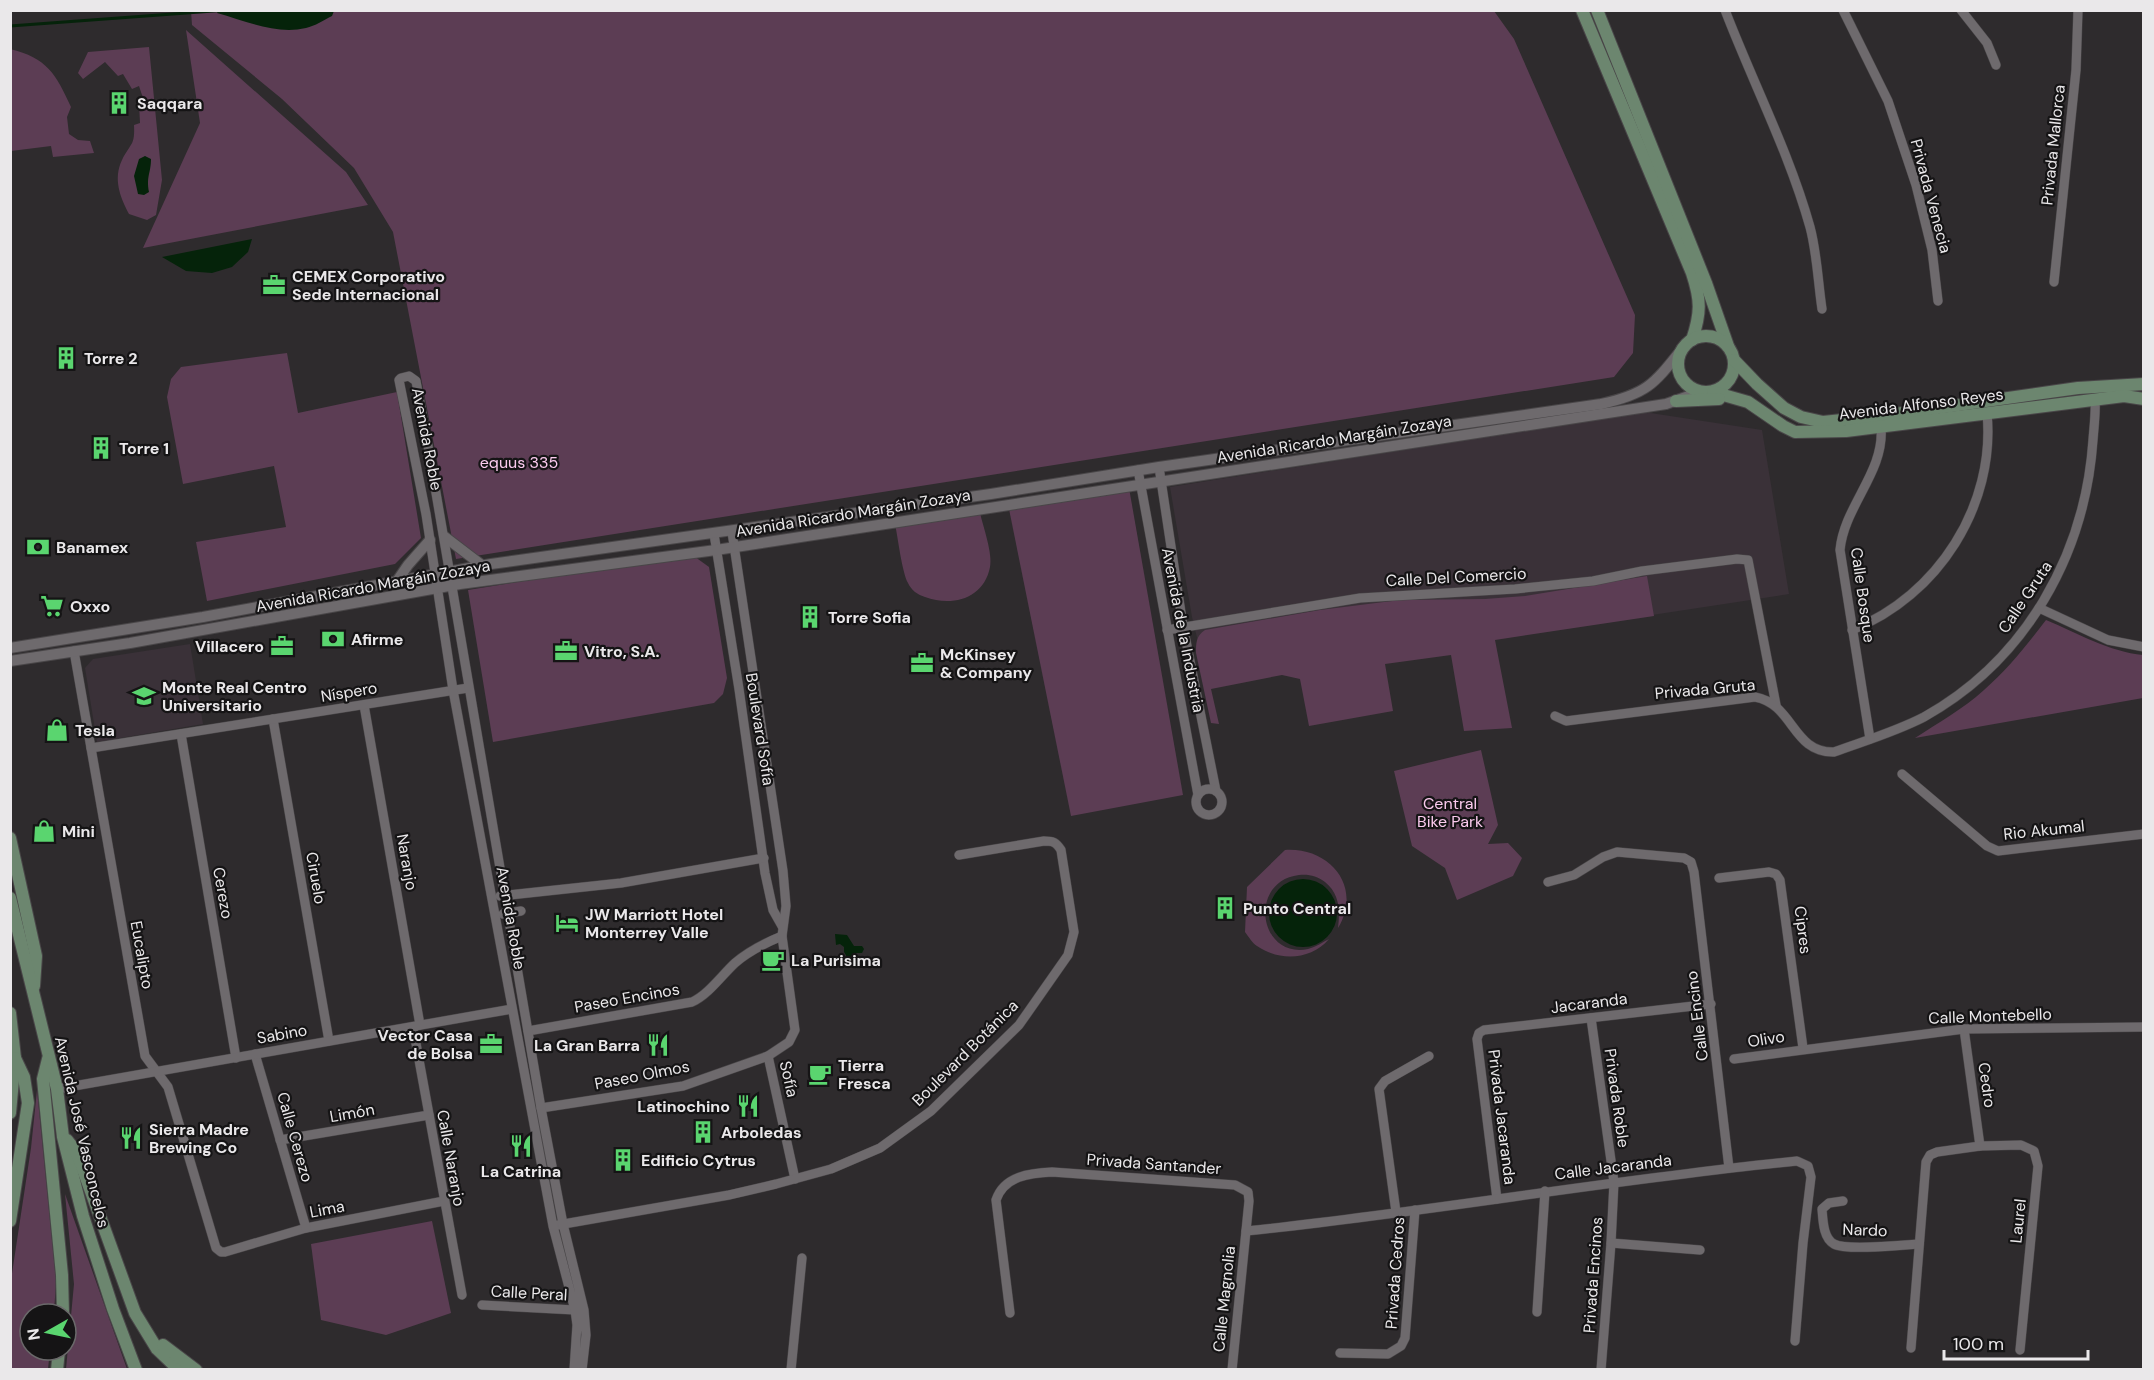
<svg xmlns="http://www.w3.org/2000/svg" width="2154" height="1380" font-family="'DM Sans',sans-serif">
	<rect width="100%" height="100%" fill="#2e2b2d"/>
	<g fill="#3a3138">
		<polygon points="1644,412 1762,430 1789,594 1208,683 1192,617 1170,487"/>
		<polygon points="190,644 203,724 97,742 85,668 93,659"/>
	</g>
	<g fill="#5c3d54">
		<polygon points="191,11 1494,11 1514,39 1635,315 1633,353 1614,377 456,559 393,232 354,168 282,99 192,25"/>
		<polygon points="186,30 346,172 368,205 143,248 200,123"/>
		<path d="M149,47L162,180L156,215L147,220L129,214C120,197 113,179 122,160C131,142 135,146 134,125L140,123L139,103L144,101L139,86L132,89L123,74L118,76L105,62L83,79L78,73L88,52Z"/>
		<path d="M10,49C47,58 56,74 71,107L67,117L69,134L78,140L90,141L94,153L53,157L51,146L11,151Z"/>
		<polygon points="287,353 298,413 397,392 421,538 395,564 207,601 196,542 286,527 274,466 183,484 167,397 171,379 181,367"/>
		<polygon points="1129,488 1183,795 1071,816 1009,509"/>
		<path d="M980,513C983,526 993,554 990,567C984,599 952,607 925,597C918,595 911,590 908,583C902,572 898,538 895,524Z"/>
		<polygon points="691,554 709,567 727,678 723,694 714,703 493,742 468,590"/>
		<path d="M1647,576L1654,616L1495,640L1512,728L1464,731L1451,655L1385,664L1393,711L1309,726L1300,679L1282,675L1211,689L1219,724L1211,723L1196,653C1196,643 1196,636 1205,630L1320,610L1400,600L1485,599L1525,596Z"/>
		<path d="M2046,620C2077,633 2110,652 2143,655V698L1915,738C1938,723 1963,709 1984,690C2007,670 2027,645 2046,620Z"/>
		<polygon points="1481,750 1498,825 1488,844 1508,843 1522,858 1513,876 1457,900 1445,868 1412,846 1394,771"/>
		<path d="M1285,850C1330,847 1363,887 1338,928C1340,911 1340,894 1325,882C1317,876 1309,874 1299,875C1248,881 1258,959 1308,949C1316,947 1323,942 1329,939C1311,960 1280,962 1257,946C1252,943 1249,937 1245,932L1247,887Z"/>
		<polygon points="37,1090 56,1281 54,1314 30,1314 30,1350 50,1350 48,1369 11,1370 11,1280 31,1148"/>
		<polygon points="65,1194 127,1369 66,1369 74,1284"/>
		<polygon points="432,1221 451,1313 386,1335 321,1320 311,1244"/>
	</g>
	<g fill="#05230a">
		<path d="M218,11V10L334,11L332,16C324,20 315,26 306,28C276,35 246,21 217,13Z"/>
		<path d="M145,156L151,159C151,173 146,176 149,192L144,195L138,194L134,176L139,159Z"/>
		<polygon points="252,239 248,252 232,267 212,273 186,271 162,257"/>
		<circle cx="1303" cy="913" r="34"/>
		<polygon points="835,934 847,935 854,946 862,946 864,949 862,953 856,953 852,957 847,957 844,952 844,947 840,944 836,945"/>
	</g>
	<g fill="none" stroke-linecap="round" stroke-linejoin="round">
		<polyline stroke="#05230a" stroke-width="3" points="10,26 227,10"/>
		<g stroke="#494648" stroke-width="10">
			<g id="minor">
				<path d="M1725,10C1753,83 1789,152 1810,227C1817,253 1818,282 1822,309"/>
				<polyline points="1843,10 1888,101 1916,185 1932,250 1938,301"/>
				<polyline points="1961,10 1987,43 1996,65"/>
				<polyline points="2054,282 2076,70 2078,10"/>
				<polyline points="1159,467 1183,626 1216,791"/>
				<polyline points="1138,470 1198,795"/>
				<polyline points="714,534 739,689 765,873 773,910 782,926"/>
				<polyline points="2039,608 2108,640 2144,647"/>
				<polyline points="1167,630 1360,598 1515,589 1593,581 1642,571 1737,559 1748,560 1776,705"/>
				<path d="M1852,630C1938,596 1996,505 1987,413"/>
				<polyline points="74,651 145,1056 168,1087 216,1248 221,1252 225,1252 306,1228 444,1201"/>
				<polyline points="364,705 420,1025"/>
				<path d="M1555,716L1566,721L1755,697C1794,704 1792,753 1834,752C1864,741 1895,732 1924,717C2026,660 2085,555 2093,440C2094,426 2096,412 2095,399"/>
				<polyline points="273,719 329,1041"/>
				<polyline points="181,734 236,1058"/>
				<path d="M1870,739L1840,550C1844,506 1885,472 1881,427"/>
				<polyline points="91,748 468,688"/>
				<polyline points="1902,774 1987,846 1998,851 2144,834"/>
				<circle cx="1209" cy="802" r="13"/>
				<polyline points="1719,878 1769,872 1776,874 1780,880 1803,1048"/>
				<polyline points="1548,882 1574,875 1603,857 1617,852 1684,858 1691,862 1694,872 1729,1168"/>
				<polyline points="500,896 621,883 764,858"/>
				<polyline points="503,914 521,911"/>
				<polyline points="1591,1018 1614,1182 1611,1243 1601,1370"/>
				<polyline points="413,1027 462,1295"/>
				<polyline points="1964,1029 1980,1146"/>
				<path d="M528,1031L692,1002C708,995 722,975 735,963C749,951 765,943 782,936"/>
				<polyline points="255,1054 306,1228"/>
				<polyline points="768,1056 795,1179"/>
				<polyline points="1734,1059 1964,1029 2144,1027"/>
				<polyline points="57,1089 512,1009"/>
				<polyline points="541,1108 683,1086 768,1056 789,1042 795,1030 782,936 786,906 783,871 732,532"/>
				<polyline points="280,1140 429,1115"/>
				<polyline points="1497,1199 1477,1039 1479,1033 1484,1030 1711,1004"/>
				<path d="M1843,1201L1829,1203L1822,1209C1823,1220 1823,1238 1834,1244C1847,1251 1903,1245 1919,1244"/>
				<polyline points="1396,1212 1379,1089 1385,1081 1429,1056"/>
				<path d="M558,1225L729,1195L776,1184L831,1169L880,1148L931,1111L1019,1025L1068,955L1074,932L1061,850C1056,842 1053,841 1044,841L959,855"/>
				<path d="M1246,1231C1430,1212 1613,1179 1797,1161L1808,1166L1811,1177L1803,1243L1795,1341"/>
				<polyline points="1611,1243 1700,1250"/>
				<polyline points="482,1305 575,1310"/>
				<polyline points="1537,1312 1545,1191"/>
				<path d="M1010,1313L996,1200C1004,1176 1030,1173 1052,1172L1235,1185L1248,1192L1249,1201L1232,1370"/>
				<polyline points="1911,1348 1926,1162 1930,1155 1937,1152 1980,1146 2021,1145 2034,1151 2038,1166 2020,1350"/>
				<polyline points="1340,1353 1388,1354 1401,1346 1405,1338 1415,1210"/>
				<polyline points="574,1370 577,1325 575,1310 553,1226 453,690 426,514 399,380 401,378 409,376 416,381 428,446 541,1108 563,1224 584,1310 586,1335 582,1370"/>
				<polyline points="791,1370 802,1258"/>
			</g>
		</g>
		<g stroke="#494648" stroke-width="12">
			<g id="tertiary">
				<polyline points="445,537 483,566"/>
				<polyline points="397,581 408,565 430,540"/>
				<path d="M10,648L203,617L491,564L991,494L1159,467L1601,404C1647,394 1654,384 1682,349"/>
				<polyline points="10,661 130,643 460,584 716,550 1666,404 1700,392"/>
			</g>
		</g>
		<g stroke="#494648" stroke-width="14">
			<g id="secondary">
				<path d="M1582,10L1692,273C1701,300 1701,313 1692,340"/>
				<polyline points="1597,10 1706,283 1728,346"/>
				<circle cx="1706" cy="364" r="28"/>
				<polyline points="1734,360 1757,384 1784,408 1801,417 1823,422 1881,416 2078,388 2144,384"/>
				<polyline points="1713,392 1748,402 1783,426 1795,432 1846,431 2124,396 2144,399"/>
				<polyline points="1676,401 1719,399"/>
				<polyline points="10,838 36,956 34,986"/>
				<polyline points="10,898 57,1089 63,1137 83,1216 113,1309 136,1370"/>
				<polyline points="10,1013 15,1058 10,1113"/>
				<polyline points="48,1059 43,1079 62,1275 63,1314"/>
				<polyline points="67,1140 77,1153 135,1313 157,1349 179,1370"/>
				<polyline points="10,1221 28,1103 24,1077 15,1058"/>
				<polyline points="163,1345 196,1370"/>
				<polyline points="57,1370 59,1350"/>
			</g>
		</g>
		<use href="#minor" stroke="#6e6a6d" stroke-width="9"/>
		<use href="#tertiary" stroke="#6e6a6d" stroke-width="10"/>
		<use href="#secondary" stroke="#6c866f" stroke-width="12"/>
	</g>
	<defs>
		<g id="building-bare" transform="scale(1.8)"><path d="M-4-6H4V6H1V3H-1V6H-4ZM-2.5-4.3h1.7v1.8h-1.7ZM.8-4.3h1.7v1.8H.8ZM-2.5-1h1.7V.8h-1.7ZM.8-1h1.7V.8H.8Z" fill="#5ad56f" stroke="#151415" stroke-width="2.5" paint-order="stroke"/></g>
		<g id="office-bare" transform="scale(1.8)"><path d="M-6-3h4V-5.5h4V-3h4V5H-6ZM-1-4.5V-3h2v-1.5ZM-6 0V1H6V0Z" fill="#5ad56f" stroke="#151415" stroke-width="2.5" paint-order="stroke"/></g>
		<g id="bank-bare" transform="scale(1.8)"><path d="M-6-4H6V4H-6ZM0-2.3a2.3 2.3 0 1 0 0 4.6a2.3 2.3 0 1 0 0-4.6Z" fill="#5ad56f" stroke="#151415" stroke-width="2.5" paint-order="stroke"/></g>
		<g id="supermarket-bare" transform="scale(1.8)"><path d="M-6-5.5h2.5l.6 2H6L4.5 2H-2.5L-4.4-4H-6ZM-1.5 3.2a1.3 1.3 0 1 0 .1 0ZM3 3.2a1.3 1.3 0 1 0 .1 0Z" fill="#5ad56f" stroke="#151415" stroke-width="2.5" paint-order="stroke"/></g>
		<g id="university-bare" transform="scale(1.8)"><path d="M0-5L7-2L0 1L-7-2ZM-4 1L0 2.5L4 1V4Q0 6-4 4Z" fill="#5ad56f" stroke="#151415" stroke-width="2.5" paint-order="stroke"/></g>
		<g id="shop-bare" transform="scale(1.8)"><path d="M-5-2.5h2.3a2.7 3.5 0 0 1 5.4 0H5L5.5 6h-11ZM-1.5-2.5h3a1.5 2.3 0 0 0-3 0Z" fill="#5ad56f" stroke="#151415" stroke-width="2.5" paint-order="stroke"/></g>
		<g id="hotel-bare" transform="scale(1.8)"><path d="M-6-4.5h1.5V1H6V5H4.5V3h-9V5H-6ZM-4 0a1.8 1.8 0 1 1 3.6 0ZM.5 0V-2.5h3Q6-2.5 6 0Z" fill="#5ad56f" stroke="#151415" stroke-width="2.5" paint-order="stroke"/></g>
		<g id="cafe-bare" transform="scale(1.8)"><path d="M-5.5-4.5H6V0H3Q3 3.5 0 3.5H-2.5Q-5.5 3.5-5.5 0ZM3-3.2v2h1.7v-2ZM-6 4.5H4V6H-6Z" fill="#5ad56f" stroke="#151415" stroke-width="2.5" paint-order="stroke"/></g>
		<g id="restaurant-bare" transform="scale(1.8)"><path d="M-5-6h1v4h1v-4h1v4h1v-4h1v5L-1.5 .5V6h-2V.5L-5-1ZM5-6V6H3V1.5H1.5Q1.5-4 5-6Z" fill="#5ad56f" stroke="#151415" stroke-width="2.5" paint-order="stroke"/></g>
	</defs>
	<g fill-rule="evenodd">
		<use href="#building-bare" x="119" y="103"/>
		<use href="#office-bare" x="274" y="285"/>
		<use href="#building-bare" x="66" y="358"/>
		<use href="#building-bare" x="101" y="448"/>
		<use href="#bank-bare" x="38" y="547"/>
		<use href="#supermarket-bare" x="52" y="606"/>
		<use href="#building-bare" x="810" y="617"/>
		<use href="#bank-bare" x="333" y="639"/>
		<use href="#office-bare" x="282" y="646"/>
		<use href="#office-bare" x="566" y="651"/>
		<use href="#office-bare" x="922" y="663"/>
		<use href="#university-bare" x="144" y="696"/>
		<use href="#shop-bare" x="57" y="730"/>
		<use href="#shop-bare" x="44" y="831"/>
		<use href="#building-bare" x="1225" y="908"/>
		<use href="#hotel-bare" x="567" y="923"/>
		<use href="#cafe-bare" x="773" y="960"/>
		<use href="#office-bare" x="491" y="1044"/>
		<use href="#restaurant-bare" x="658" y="1045"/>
		<use href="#cafe-bare" x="820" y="1074"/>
		<use href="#restaurant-bare" x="748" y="1106"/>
		<use href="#building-bare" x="703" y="1132"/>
		<use href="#restaurant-bare" x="131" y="1138"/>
		<use href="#restaurant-bare" x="521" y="1146"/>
		<use href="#building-bare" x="623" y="1160"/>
	</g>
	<g text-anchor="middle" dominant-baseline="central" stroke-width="4.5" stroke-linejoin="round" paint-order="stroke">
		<g font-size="16" font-weight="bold" fill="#eae8ea" stroke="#151415" text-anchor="start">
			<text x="137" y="103">Saqqara</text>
			<text x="292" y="276">CEMEX Corporativo<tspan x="292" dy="18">Sede Internacional</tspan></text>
			<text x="84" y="358">Torre 2</text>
			<text x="119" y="448">Torre 1</text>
			<text x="56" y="547">Banamex</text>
			<text x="70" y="606">Oxxo</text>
			<text x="828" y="617">Torre Sofia</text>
			<text x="351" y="639">Afirme</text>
			<text x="264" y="646" text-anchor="end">Villacero</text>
			<text x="584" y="651">Vitro, S.A.</text>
			<text x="940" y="654">McKinsey<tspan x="940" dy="18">&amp; Company</tspan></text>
			<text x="162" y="687">Monte Real Centro<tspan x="162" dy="18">Universitario</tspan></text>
			<text x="75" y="730">Tesla</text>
			<text x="62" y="831">Mini</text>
			<text x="1243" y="908">Punto Central</text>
			<text x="585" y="914">JW Marriott Hotel<tspan x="585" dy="18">Monterrey Valle</tspan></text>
			<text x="791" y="960">La Purisima</text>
			<text x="473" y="1035" text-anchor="end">Vector Casa<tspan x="473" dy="18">de Bolsa</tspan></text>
			<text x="640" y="1045" text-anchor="end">La Gran Barra</text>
			<text x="838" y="1065">Tierra<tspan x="838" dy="18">Fresca</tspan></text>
			<text x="730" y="1106" text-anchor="end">Latinochino</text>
			<text x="149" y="1129">Sierra Madre<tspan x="149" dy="18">Brewing Co</tspan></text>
			<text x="721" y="1132">Arboledas</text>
			<text x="641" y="1160">Edificio Cytrus</text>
			<text x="521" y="1171" text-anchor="middle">La Catrina</text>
		</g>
		<g font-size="16" fill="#eae8ea" stroke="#151415">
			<text transform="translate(2053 145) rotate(-84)">Privada Mallorca</text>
			<text transform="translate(1931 196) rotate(75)">Privada Venecia</text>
			<text transform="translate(1921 404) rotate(-7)">Avenida Alfonso Reyes</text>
			<text transform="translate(427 439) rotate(79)">Avenida Roble</text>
			<text transform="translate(1334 439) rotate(-9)">Avenida Ricardo Margáin Zozaya</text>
			<text transform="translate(853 513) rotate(-9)">Avenida Ricardo Margáin Zozaya</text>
			<text transform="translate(1456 577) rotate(-3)">Calle Del Comercio</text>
			<text transform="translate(373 586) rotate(-10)">Avenida Ricardo Margáin Zozaya</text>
			<text transform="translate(1863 595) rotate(82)">Calle Bosque</text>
			<text transform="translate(2025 597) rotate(-56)">Calle Gruta</text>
			<text transform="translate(1183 630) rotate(79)">Avenida de la Industria</text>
			<text transform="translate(1705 689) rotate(-5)">Privada Gruta</text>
			<text transform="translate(349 692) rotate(-9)">Níspero</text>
			<text transform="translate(760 729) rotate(81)">Boulevard Sofía</text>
			<text transform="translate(2044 830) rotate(-6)">Rio Akumal</text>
			<text transform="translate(407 862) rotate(80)">Naranjo</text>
			<text transform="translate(316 878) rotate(80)">Ciruelo</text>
			<text transform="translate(223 893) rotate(80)">Cerezo</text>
			<text transform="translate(511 918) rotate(80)">Avenida Roble</text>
			<text transform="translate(1803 930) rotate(83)">Cipres</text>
			<text transform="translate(142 955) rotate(80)">Eucalipto</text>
			<text transform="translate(627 998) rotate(-10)">Paseo Encinos</text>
			<text transform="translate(1589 1003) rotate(-7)">Jacaranda</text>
			<text transform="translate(1697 1016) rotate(-97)">Calle Encino</text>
			<text transform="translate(1990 1016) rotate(-2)">Calle Montebello</text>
			<text transform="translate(282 1034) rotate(-10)">Sabino</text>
			<text transform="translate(1766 1039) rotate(-9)">Olivo</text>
			<text transform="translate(965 1053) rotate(-45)">Boulevard Botánica</text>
			<text transform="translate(642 1075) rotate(-11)">Paseo Olmos</text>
			<text transform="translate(789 1079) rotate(77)">Sofía</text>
			<text transform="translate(1987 1085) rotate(82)">Cedro</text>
			<text transform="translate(1617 1098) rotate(82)">Privada Roble</text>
			<text transform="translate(352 1113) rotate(-10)">Limón</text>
			<text transform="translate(1502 1117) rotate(83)">Privada Jacaranda</text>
			<text transform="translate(82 1132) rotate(77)">Avenida José Vasconcelos</text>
			<text transform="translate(295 1137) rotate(74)">Calle Cerezo</text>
			<text transform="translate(451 1158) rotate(80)">Calle Naranjo</text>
			<text transform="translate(1154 1164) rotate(4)">Privada Santander</text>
			<text transform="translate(1613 1167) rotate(-7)">Calle Jacaranda</text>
			<text transform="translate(327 1209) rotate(-11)">Lima</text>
			<text transform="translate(2018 1221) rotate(-84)">Laurel</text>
			<text transform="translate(1865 1230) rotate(2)">Nardo</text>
			<text transform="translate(1395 1273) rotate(-86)">Privada Cedros</text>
			<text transform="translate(1593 1275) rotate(-86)">Privada Encinos</text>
			<text transform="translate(529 1293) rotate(3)">Calle Peral</text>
			<text transform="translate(1224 1299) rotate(-84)">Calle Magnolia</text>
		</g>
		<g font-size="16" fill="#fbcaee" stroke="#151415">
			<text x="519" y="462">equus 335</text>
			<text x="1450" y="803">Central<tspan x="1450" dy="18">Bike Park</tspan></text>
		</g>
	</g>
	<rect width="2154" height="1380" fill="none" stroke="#eae8ea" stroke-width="24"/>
	<g transform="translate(48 1332) rotate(261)"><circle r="28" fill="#151415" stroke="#6a696a" stroke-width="1.5"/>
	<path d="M0-4.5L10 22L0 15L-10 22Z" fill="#5ad56f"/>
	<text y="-9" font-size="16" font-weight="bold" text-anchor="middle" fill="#eae8ea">N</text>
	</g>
	<path d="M1944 1350v9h144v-9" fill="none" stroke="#eae8ea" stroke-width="3"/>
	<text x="1953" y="1350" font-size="18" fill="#eae8ea" stroke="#151415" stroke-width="4.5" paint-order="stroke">100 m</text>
</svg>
